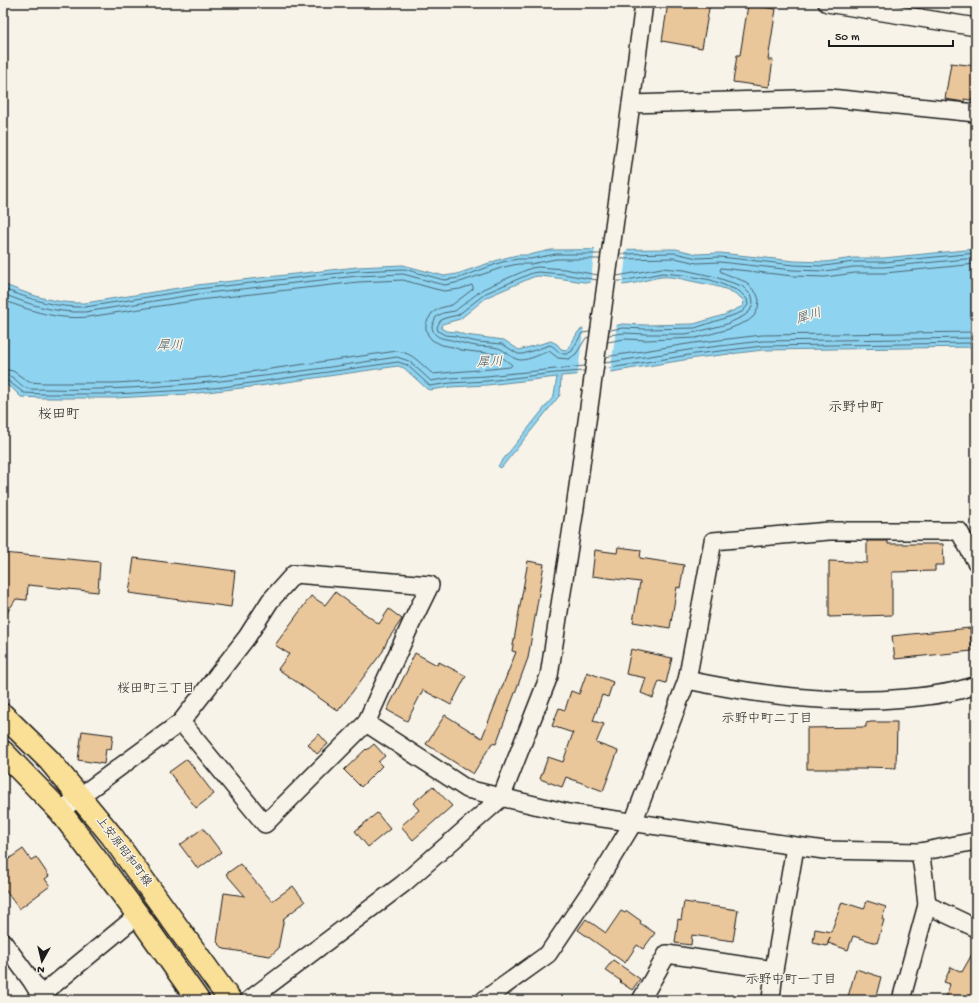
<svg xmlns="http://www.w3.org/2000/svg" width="979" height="1003" font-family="'Gochi Hand','Klee One',sans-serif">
	<rect width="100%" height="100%" fill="#f7f3e8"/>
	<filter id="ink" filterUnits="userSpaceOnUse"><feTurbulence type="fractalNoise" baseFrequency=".025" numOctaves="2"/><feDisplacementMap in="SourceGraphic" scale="8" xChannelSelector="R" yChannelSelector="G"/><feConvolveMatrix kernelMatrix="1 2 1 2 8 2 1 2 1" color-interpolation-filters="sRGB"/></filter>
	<g filter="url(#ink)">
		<path fill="#8ed3f0" stroke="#608a9b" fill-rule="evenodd" d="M676,249L697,254L720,253L794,261L825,262L854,258H883L976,249V347L763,350L696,358L611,372L561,376L560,395L501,468L498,466L554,396L557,377L487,385L450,387L430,390L427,389L404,368L398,366L259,386L189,394L115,398H43L21,397L13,389L3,383V284C30,295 55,304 85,303L197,285L357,267L403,265L444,276L457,274L501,259L517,255H529L551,250ZM538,276C566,278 592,285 619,285C634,285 647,279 661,277C672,276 682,279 691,281C709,285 732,287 744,301L743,306L724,315L694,324L646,325L622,324L615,326L582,329L578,332L568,349L566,350L561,349L557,344L551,341L519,350L504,340L465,335L457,332L446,331L441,328L442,324L460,319L487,297L533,277Z"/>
		<g fill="#f7f3e8">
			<polygon points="595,248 627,248 622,287 590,286"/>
			<polygon points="617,323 610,374 577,378 584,326"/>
		</g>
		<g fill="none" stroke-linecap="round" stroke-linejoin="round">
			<g stroke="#4a6571" stroke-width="1">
				<polyline points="620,254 675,253 697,258 720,257 794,265 824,266 854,262 884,262 976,253"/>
				<polyline points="619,259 675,258 697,263 720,262 793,270 824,271 854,267 884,267 976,258"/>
				<path d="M3,289C31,299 55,308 85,307L198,289L357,271L404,269L444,280L459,278L502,262L518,259H530L556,254H601"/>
				<path d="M3,294C31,305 55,313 85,312L198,294L357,276L403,274L436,283L445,285L460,282L504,267L518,264H531L556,259H600"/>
				<path d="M3,300C31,311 57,320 88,317L199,300L358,282L403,280L435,289L444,291L460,289L472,285L473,287V289L452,305L440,308L432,313L426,323V329L428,335L432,340L442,345L453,347L461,350L476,352L498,354L512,365L510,367C485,370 459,371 433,374C421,365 414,353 397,351L221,376L188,379L115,383H43L29,382L13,371L3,369"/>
				<polyline points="609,330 623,328 646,329 695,328 734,315 742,312 748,305 747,299 739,291 711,280 683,275 662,273 622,281 616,281"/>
				<path d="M590,332L582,333L572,351L567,354C557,355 558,348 550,345L523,354H518L502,344L478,342L464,339L456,336L445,335L438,331L437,327L440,321L445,318L458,315L486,293L532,273L538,272L563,274L597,280"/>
				<polyline points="609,335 624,333 646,334 685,334 697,332 727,324 744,316 750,311 753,303 752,296 742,286 712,276 684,270 662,268 617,276"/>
				<path d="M589,337L586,338L576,354L569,359L558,358L549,351C540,354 530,360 520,360C511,359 506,350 498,348C491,346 484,347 476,346C469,345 463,343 455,341C446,338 433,340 432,326L436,317L443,313L455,311L483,289L531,268L538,267L564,269L598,275"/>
				<polyline points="608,342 624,339 646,340 696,338 729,329 748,321 754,316 758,308 759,300 757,294 746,282 721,272 720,270 721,268 793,276 825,277 855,273 885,273 976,264"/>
				<polyline points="605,357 694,343 762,335 976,332"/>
				<polyline points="605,363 695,349 762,341 976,338"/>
				<polyline points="604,369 695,354 763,346 976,343"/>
				<path d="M3,375C16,375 18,385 26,388C31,390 39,389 44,389C163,392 280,375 397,357L409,361L431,381L450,378L486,376L585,366"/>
				<polyline points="3,380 8,381 24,393 43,394 115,394 189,390 223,387 398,362 407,365 430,386 450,383 487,381 555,373 584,371"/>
			</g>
		</g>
		<g fill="#eac69b" stroke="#1c1c1c">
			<polygon points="668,3 710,3 702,48 662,41"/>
			<polygon points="748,5 776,9 768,60 773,60 769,87 733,82 737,55 740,55"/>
			<polygon points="951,63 976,66 976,101 964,99 964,102 945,99"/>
			<polygon points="867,541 888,541 888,544 943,544 944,565 935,565 935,571 892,572 892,615 829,617 829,561 853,562 867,563"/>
			<polygon points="618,547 641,550 640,558 684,565 680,588 677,587 670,628 633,622 640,582 592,576 595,550 617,553"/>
			<polygon points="3,553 100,562 98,592 28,585 27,600 16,599 3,619"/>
			<polygon points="134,558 235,571 231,607 129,593"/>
			<polygon points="528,561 544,564 528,658 496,744 492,743 473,774 426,744 445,715 482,738 516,652 512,651"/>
			<polygon points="335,592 379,624 389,609 402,619 387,641 383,651 338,711 278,669 289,654 275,645 311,596 325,605"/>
			<polygon points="970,628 972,651 895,659 892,636"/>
			<polygon points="631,649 672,658 666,683 659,681 653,698 641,693 646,678 626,674"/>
			<polygon points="415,653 437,665 439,662 466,676 451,705 423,690 407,721 387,710 410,665 409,665"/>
			<polygon points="587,672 613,682 608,697 602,695 593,721 604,724 596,743 618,751 603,791 566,777 562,787 540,779 548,757 563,762 573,733 552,726 559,708 565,710 571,691 579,694"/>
			<polygon points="871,722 897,722 896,768 866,767 866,769 807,769 807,728 866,727 866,723"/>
			<polygon points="82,731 113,735 111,750 106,749 104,764 78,760"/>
			<polygon points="319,734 328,744 317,754 308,744"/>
			<polygon points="374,744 385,756 378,762 382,766 361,787 344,770 366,749 367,750"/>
			<polygon points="187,759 214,794 196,808 169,772"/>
			<polygon points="433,786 452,806 413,840 401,826 419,810 413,803"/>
			<polygon points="377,813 390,829 368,847 355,831"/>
			<polygon points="203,828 221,852 198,869 180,845"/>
			<polygon points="23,849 31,860 36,857 49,876 45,879 50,886 19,909 3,887 3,863"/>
			<polygon points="240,864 272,901 293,886 305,902 284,918 278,949 270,956 224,949 217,942 224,893 245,896 226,874"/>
			<polygon points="867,901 886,907 882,919 884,920 877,943 853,936 848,950 828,943 830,937 827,946 813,943 815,929 831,932 842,902 864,909"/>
			<polygon points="684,902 738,910 733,941 692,935 691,945 675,943 678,919 681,920"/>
			<polygon points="621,911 625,913 627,911 641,921 640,923 655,933 643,949 637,945 625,963 578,930 586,919 606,933"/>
			<polygon points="976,947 976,1000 945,1000 950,984 944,982 951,967 962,972"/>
			<polygon points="613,960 640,979 632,990 620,982 621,981 605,970"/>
			<polygon points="856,969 881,977 875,1000 847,1000"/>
		</g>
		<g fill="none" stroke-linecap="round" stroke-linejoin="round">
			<g stroke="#1c1c1c" stroke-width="20">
				<g id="minor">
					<polyline points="827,3 976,27"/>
					<polyline points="631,104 830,98 976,113"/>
					<path d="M687,680C759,695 833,705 907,698C931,696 954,693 976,685"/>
					<polyline points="366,723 265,824 181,722 247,637 270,601 294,574 430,585 411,624 366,723 467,789 568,813 824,850 920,852 976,841"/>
					<polyline points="60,811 181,722"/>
					<polyline points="920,852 924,877 927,905 976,928"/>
					<polyline points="3,942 31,980 41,996"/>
					<polyline points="35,1000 138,915"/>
					<polyline points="249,1000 403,884 501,798 549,676 575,508 631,104 644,3"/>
					<polyline points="484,1000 548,954 602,874 633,823 687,680 713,541 829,531 959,531 976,562"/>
					<polyline points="641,1000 667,954 774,970"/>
					<polyline points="771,1000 774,970 795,847"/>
					<polyline points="901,1000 927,905"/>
				</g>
			</g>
			<g stroke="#1c1c1c" stroke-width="25">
				<g id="major">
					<polyline points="3,715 49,760 111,835 230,1000"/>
					<polyline points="3,752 60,811 138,915 198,1000"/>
				</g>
			</g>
			<use href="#minor" stroke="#f7f3e8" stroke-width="17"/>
			<use href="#major" stroke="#fadf96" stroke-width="22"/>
		</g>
	</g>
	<g text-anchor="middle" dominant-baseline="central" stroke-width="3" stroke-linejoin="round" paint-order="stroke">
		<g font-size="12" fill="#1c1c1c" stroke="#f7f3e8">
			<text transform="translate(123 852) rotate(53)">上安原昭和町線</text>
		</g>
		<g font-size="13" font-style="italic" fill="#3e535c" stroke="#f7f3e8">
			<text transform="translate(809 317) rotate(-17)">犀川</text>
			<text x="170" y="346">犀川</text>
			<text transform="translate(490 363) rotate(-2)">犀川</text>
		</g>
		<g font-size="13" fill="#1c1c1c" stroke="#f7f3e8">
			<text x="156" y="689">桜田町三丁目</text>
			<text x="767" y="719">示野中町二丁目</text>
			<text x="791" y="980">示野中町一丁目</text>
		</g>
		<g font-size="14" fill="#1c1c1c" stroke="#f7f3e8">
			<text x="856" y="408">示野中町</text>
			<text x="59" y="415">桜田町</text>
		</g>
	</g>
	<rect width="979" height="1003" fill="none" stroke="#f7f3e8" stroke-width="16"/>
	<rect x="8" y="8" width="963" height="987" fill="none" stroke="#1c1c1c" stroke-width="1.5" filter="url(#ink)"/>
	<g transform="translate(42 961) rotate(188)" stroke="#f7f3e8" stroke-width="3" paint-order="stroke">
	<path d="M0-3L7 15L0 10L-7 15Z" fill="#1c1c1c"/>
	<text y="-6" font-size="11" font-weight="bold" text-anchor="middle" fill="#1c1c1c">N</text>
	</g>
	<path d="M829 40v6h124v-6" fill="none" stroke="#1c1c1c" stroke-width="2"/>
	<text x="835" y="40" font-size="12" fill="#1c1c1c" stroke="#f7f3e8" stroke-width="3" paint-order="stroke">50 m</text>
</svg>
